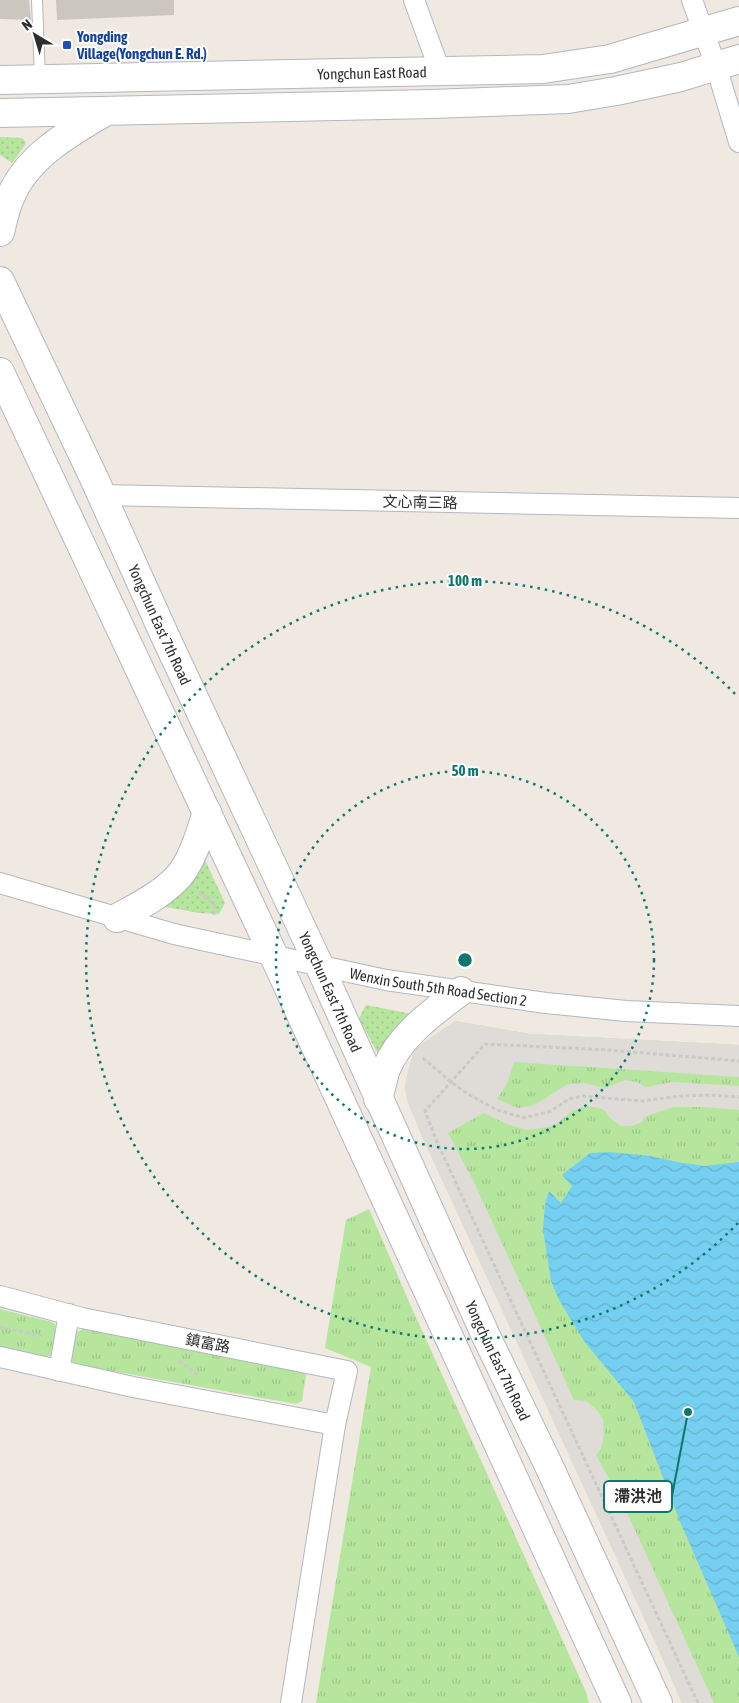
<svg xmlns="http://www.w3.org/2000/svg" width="739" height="1703" font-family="'Asap Condensed','Noto Sans TC',sans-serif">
	<defs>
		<pattern id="grass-dots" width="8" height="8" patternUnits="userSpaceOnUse" patternTransform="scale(1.25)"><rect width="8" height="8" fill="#b6e59e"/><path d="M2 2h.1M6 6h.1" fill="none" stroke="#9dc588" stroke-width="1.8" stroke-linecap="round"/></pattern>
		<pattern id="park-tufts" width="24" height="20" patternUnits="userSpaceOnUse" patternTransform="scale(1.25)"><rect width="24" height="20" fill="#b6e59e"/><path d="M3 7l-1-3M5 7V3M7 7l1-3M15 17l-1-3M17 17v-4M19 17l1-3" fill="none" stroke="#9dc588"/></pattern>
		<pattern id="water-waves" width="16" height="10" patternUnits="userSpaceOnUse" patternTransform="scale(1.25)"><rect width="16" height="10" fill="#75cff0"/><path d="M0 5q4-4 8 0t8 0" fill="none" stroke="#66b2ce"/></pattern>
	</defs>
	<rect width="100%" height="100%" fill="#efe9e1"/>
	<g fill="url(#grass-dots)">
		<polygon points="0,137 22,138 26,142 25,145 12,163 0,155"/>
		<polygon points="204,858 225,903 219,914 199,913 166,907 165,902"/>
		<path d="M366,1005L412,1014C397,1027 387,1039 379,1056L359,1018Z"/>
	</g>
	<g fill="url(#park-tufts)">
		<polygon points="455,1021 530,1034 739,1045 739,1703 682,1703 666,1666 407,1100 405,1085 414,1050"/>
		<polygon points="369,1209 410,1304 586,1692 589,1703 316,1703 371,1367 325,1348 346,1220"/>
		<path d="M0,1309L52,1322L56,1325L52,1355C37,1362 15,1351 0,1347Z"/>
		<polygon points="83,1329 301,1369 306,1375 302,1401 296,1404 73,1364 69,1356 77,1332"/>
	</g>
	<polygon fill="#dfdcd8" points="455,1021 530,1034 739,1045 739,1077 514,1062 507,1084 497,1099 518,1108 530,1106 541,1101 568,1084 583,1083 606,1088 625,1080 637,1082 646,1087 673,1082 739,1086 739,1110 703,1107 674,1107 646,1116 642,1122 632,1126 621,1126 611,1119 603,1109 587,1106 572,1111 554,1126 527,1130 507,1124 484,1113 448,1133 473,1180 574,1400 586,1401 597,1410 603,1419 604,1434 601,1449 596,1455 625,1508 714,1703 682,1703 666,1666 422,1137 407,1100 405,1085 414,1050"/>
	<polygon fill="url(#water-waves)" points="609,1152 650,1156 677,1162 705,1166 739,1162 739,1657 681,1524 634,1402 584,1341 559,1300 551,1281 543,1229 545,1204 549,1191 561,1203 572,1186 562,1175 590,1153"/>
	<g fill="#cbc7bf">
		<polygon points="0,0 29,0 31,20 0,19"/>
		<polygon points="56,0 174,0 174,15 57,20"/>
	</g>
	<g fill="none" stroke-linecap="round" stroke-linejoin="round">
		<g stroke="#b4b7c1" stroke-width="12">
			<polyline id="lane" points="37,0 40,79"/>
		</g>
		<g stroke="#b4b7c1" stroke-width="22">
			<g id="street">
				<polyline points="414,0 440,71"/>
				<polyline points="692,0 716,66 739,142"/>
				<polyline points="102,495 739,508"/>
				<path id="s1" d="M0,883L174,934L386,980L546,1003L626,1011L739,1016"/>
				<polyline points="0,1296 82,1318 347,1371 335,1425 291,1703"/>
				<polyline points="0,1357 133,1387 335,1425"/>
				<polyline points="59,1371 69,1314"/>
			</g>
		</g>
		<g stroke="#b4b7c1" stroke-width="30">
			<g id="secondary">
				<path id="s2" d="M0,80L543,69L610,59L739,21"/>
				<polyline points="0,113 432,104 568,99 616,91 681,77 739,59"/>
				<path d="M0,232C3,221 5,209 10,198C26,157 69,133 105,112"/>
				<path id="s3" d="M0,281L93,476L165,636L319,965L486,1336L548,1464L658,1703"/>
				<polyline points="0,372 274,956 617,1703"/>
				<path d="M117,918C139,906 161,895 178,877C192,862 201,831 207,812"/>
				<path d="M378,1099C381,1089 383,1078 386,1069C400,1035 433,1012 461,991"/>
			</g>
		</g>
		<g stroke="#c9c9c9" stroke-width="3" stroke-dasharray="4 2.5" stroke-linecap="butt">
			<polyline points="199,892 214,904 214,915"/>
			<polyline points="423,1058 451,1082 468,1094 497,1110 524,1118 551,1111 569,1099 582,1096 642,1101 680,1096 707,1095 739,1097"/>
			<polyline points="0,1327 43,1336"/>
			<polyline points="179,1361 198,1375"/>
			<polyline points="698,1703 437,1142 425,1111 485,1044 609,1050 739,1061"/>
		</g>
		<use href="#lane" stroke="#fff" stroke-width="10"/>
		<use href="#street" stroke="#fff" stroke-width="20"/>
		<use href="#secondary" stroke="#fff" stroke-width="28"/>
	</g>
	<g fill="none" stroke="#0f766e" stroke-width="2.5" stroke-dasharray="2.5 5">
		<circle cx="465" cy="960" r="189"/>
		<path d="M738 1223A379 379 0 1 1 738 697"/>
	</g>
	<rect fill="#1a4fb4" stroke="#fff" stroke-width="2" x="62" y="40" width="10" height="10" rx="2.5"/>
	<g text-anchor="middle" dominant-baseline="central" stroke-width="4" stroke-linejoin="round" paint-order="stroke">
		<g font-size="15" font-weight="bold" fill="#164399" stroke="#fff" text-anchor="start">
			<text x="77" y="36">Yongding<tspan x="77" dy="17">Village(Yongchun E. Rd.)</tspan></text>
		</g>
		<g font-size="15" fill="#2e2e2e" stroke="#fff">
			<text stroke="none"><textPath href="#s2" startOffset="372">Yongchun East Road</textPath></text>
			<text transform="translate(420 502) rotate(1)">文心南三路</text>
			<text stroke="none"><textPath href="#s3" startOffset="379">Yongchun East 7th Road</textPath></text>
			<text stroke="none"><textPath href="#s1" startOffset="451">Wenxin South 5th Road Section 2</textPath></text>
			<text stroke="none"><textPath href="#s3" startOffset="784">Yongchun East 7th Road</textPath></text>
			<text transform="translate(208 1343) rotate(11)">鎮富路</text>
			<text stroke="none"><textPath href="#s3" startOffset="1189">Yongchun East 7th Road</textPath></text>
		</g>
	</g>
	<circle cx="465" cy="960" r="8" fill="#0f766e" stroke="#fff" stroke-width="2.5"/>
	<g font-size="15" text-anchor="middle" font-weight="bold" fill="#0f766e" stroke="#fff" stroke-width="4" stroke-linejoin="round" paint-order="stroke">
		<text x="465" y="586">100 m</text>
		<text x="465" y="776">50 m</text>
	</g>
	<path fill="none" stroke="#0f766e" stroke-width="2" d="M688 1412L672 1496"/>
	<circle fill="#0f766e" stroke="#fff" stroke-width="2" cx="688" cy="1412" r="5"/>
	<rect fill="#fff" stroke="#0f766e" stroke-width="2" x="604" y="1481" width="68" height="31" rx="5"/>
	<g font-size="16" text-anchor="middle" font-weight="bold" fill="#2e2e2e">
		<text x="638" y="1502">滯洪池</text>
	</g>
	<g transform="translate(35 35) rotate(322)" stroke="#ffffff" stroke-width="4" paint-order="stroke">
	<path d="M0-4L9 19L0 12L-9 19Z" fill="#2e2e2e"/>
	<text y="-8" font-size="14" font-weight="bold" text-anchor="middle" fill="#2e2e2e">N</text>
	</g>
</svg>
